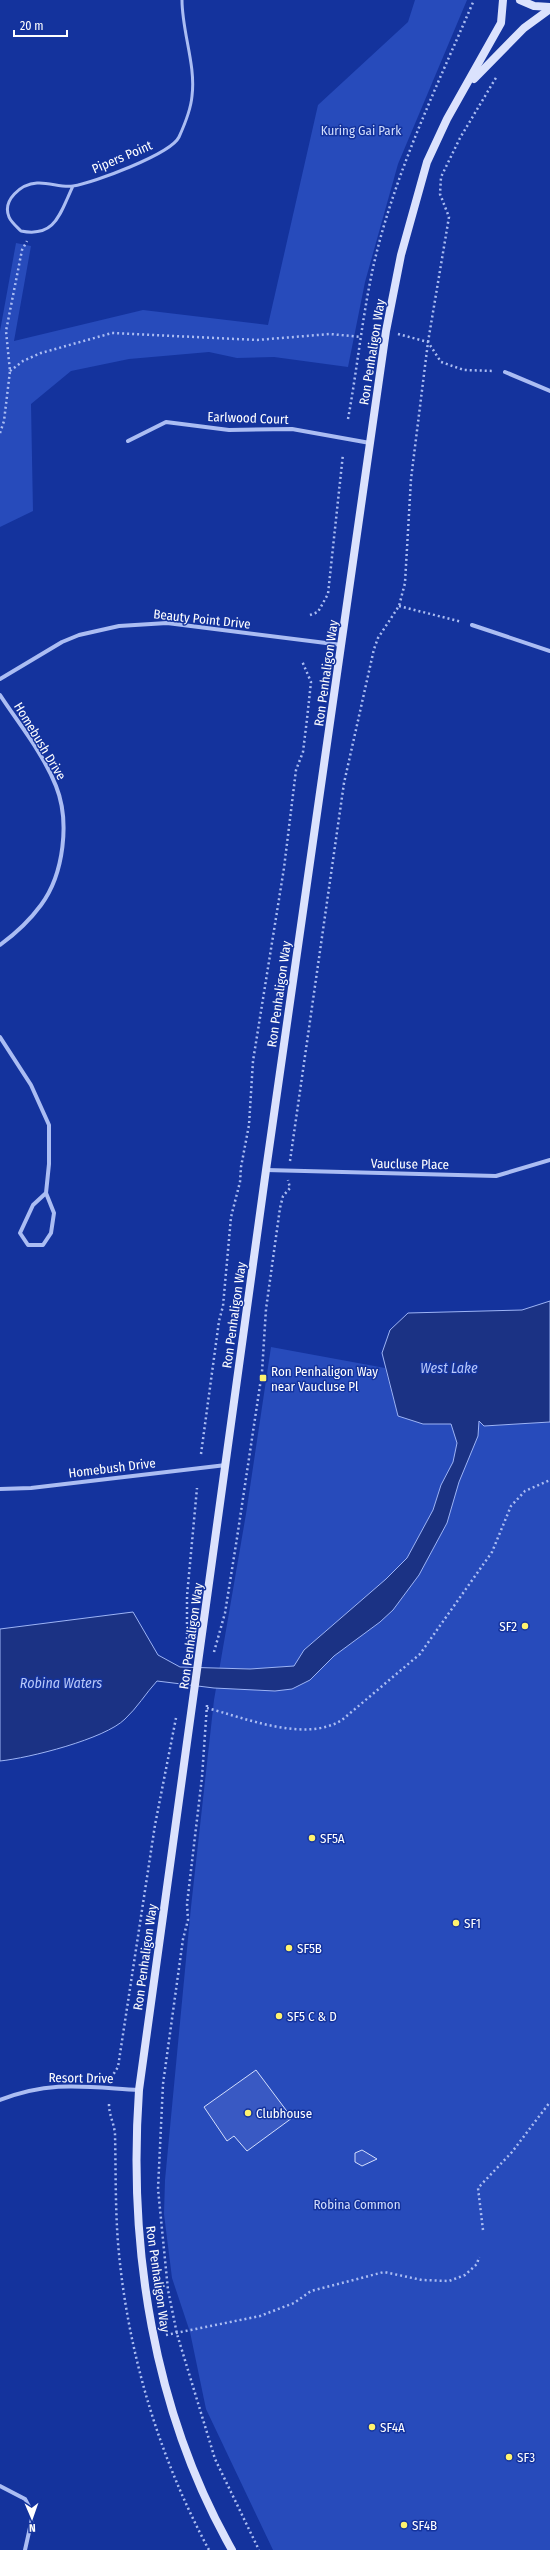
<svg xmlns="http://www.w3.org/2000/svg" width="550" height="2550" font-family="'Fira Sans Condensed',sans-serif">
	<rect width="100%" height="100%" fill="#14339d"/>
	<g fill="#274bbb">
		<polygon points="415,0 467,0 398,164 365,282 348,367 274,357 237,358 209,352 129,359 71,371 31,404 33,511 0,527 0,331 16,243 31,246 14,341 143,310 268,325 318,105 408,22"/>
		<polygon points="271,1347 385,1368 398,1416 479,1420 484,1426 550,1422 550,2550 273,2550 206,2409 190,2332 172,2278 164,2214 165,2180 191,1907 214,1700 246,1514"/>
	</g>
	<path fill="#1b3284" stroke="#9db4f6" d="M550,1301V1422L484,1426L479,1421L478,1436L459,1482L447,1523L419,1575L393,1610L380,1622L334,1656L310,1680L292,1689L275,1691L214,1688L157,1681C146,1693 137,1708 125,1719C105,1739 29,1758 0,1761V1629L133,1612L158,1655L180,1667L250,1669L294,1666L304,1650L386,1579L407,1558L433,1510L441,1485L453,1462L457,1443L451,1424H423L398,1416L382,1353L390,1330L408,1313L522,1310Z"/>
	<g fill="#3959c3" stroke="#d3defd">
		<polygon points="256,2070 292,2118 247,2151 234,2136 227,2141 204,2107"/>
		<polygon points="362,2150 377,2159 362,2166 355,2162 355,2153"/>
	</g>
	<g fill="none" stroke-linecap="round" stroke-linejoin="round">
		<g stroke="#abbdf3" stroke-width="2.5" stroke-dasharray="2 3" stroke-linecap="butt">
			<polyline points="398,334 428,342 441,362 464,370 494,371"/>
			<polyline points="10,371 23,361 41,353 112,333 257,340 330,334 361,337"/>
			<path d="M348,419C358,365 363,308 376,255C398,166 438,84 474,0"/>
			<polyline points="0,433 4,421 10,371 6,331 22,250 27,241"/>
			<polyline points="399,606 462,622"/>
			<polyline points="310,615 318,612 328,594 343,454"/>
			<polyline points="290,1161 344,783 374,649 378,638 399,606 405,583 411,479 428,342 449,217 440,194 441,177 460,138 497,76"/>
			<polyline points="201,1454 219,1321 223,1306 231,1217 240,1182 241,1167 249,1125 253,1061 284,868 296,770 303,752 307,719 311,682 302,661"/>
			<polyline points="187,1639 187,1596 197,1488"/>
			<polyline points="214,1652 225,1613 237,1538 262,1372 266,1309 280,1208 283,1196 290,1188 288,1180"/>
			<polyline points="207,1705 202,1777 187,1904 188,1920 183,1939 163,2084 158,2189 168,2290 177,2334 215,2459 259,2550"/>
			<path d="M207,1708C245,1718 305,1743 342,1720L420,1654L492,1552L511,1506L525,1491L550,1480"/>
			<polyline points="111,2078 118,2067 155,1825 176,1718"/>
			<path d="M109,2104C109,2115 114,2123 115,2134C116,2174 115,2214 119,2254C129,2357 160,2459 209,2550"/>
			<polyline points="483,2230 478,2188 512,2152 550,2102"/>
			<polyline points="166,2335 260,2316 294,2303 311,2291 384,2272 422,2280 449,2281 465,2275 477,2264 479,2257"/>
		</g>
		<path stroke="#abbdf3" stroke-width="3" d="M73,186C60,213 56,238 21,231C17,227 11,222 9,217C2,200 21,184 37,183C49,182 62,188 73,186C93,183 171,154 179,137C184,126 191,108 192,96C196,65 182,32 182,0"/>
		<g stroke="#abbdf3" stroke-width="4">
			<polyline points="505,372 550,391"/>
			<polyline points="128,441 166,422 229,430 292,429 370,443"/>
			<polyline points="472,625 550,651"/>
			<polyline points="0,679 62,642 79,635 119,626 167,623 342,645"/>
			<path d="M0,695C19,724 43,753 56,786C70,821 64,874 41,905C30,920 15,934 0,945"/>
			<polyline points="0,1037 31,1085 49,1125 49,1164 46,1193 54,1213 51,1233 43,1245 28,1245 20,1233 33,1205 46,1193"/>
			<polyline points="266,1170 496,1176 550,1160"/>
			<polyline points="0,1489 31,1488 226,1465"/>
			<path d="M0,2100C51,2080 86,2087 139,2090"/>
			<polyline points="0,2486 25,2499 33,2514 25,2550"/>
		</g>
		<g stroke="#dbe2fd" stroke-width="8">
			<polyline points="520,0 534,6 550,7"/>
			<polyline points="474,79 524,28 550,9"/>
			<path d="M232,2550C153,2411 128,2247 139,2090L266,1170L386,331L401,255L427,162L447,119L501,23L503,0"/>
		</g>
	</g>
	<g fill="#fff36e" stroke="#14339d" stroke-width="1.5">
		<rect x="259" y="1374" width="8" height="8" rx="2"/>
		<circle cx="525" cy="1626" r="4"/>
		<circle cx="312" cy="1838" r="4"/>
		<circle cx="456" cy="1923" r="4"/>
		<circle cx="289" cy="1948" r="4"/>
		<circle cx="279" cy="2016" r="4"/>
		<circle cx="248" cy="2113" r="4"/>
		<circle cx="372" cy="2427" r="4"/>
		<circle cx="509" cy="2457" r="4"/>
		<circle cx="404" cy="2525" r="4"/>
	</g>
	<g text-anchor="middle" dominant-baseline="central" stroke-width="3" stroke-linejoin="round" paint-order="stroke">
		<g font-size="13" fill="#d3defd" stroke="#14339d">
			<text x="361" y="130">Kuring Gai Park</text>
			<text x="357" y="2204">Robina Common</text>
		</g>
		<g font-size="13" fill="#fff" stroke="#14339d">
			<text transform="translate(122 157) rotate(-23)">Pipers Point</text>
			<text transform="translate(372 352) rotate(-81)">Ron Penhaligon Way</text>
			<text transform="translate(248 418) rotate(2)">Earlwood Court</text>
			<text transform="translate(202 619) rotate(6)">Beauty Point Drive</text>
			<text transform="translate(326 673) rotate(-82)">Ron Penhaligon Way</text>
			<text transform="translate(40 741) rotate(59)">Homebush Drive</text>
			<text transform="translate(279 994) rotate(-82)">Ron Penhaligon Way</text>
			<text transform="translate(410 1164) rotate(1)">Vaucluse Place</text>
			<text transform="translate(234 1315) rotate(-82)">Ron Penhaligon Way</text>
			<text transform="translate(112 1468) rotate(-7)">Homebush Drive</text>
			<text transform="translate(191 1636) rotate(-82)">Ron Penhaligon Way</text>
			<text transform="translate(145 1957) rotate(-82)">Ron Penhaligon Way</text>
			<text transform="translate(81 2078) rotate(1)">Resort Drive</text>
			<text transform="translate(158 2279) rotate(82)">Ron Penhaligon Way</text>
		</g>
		<g font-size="13" fill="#fff" stroke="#14339d" text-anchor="start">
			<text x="271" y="1371">Ron Penhaligon Way<tspan x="271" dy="15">near Vaucluse Pl</tspan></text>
			<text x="517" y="1626" text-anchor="end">SF2</text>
			<text x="320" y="1838">SF5A</text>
			<text x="464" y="1923">SF1</text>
			<text x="297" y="1948">SF5B</text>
			<text x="287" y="2016">SF5 C &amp; D</text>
			<text x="256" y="2113">Clubhouse</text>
			<text x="380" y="2427">SF4A</text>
			<text x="517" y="2457">SF3</text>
			<text x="412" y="2525">SF4B</text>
		</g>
		<g font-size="14" font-style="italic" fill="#b8c8fa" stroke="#14339d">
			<text x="449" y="1368">West Lake</text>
			<text x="61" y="1683">Robina Waters</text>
		</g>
	</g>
	<g transform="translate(32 2518) rotate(178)" stroke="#14339d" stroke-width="3" paint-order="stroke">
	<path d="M0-3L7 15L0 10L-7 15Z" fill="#ffffff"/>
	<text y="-6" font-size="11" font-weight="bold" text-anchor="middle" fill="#ffffff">N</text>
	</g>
	<path d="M14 30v6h53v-6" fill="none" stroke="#ffffff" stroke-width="2"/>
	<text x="20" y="30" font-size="12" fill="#ffffff" stroke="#14339d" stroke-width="3" paint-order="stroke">20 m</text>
</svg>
